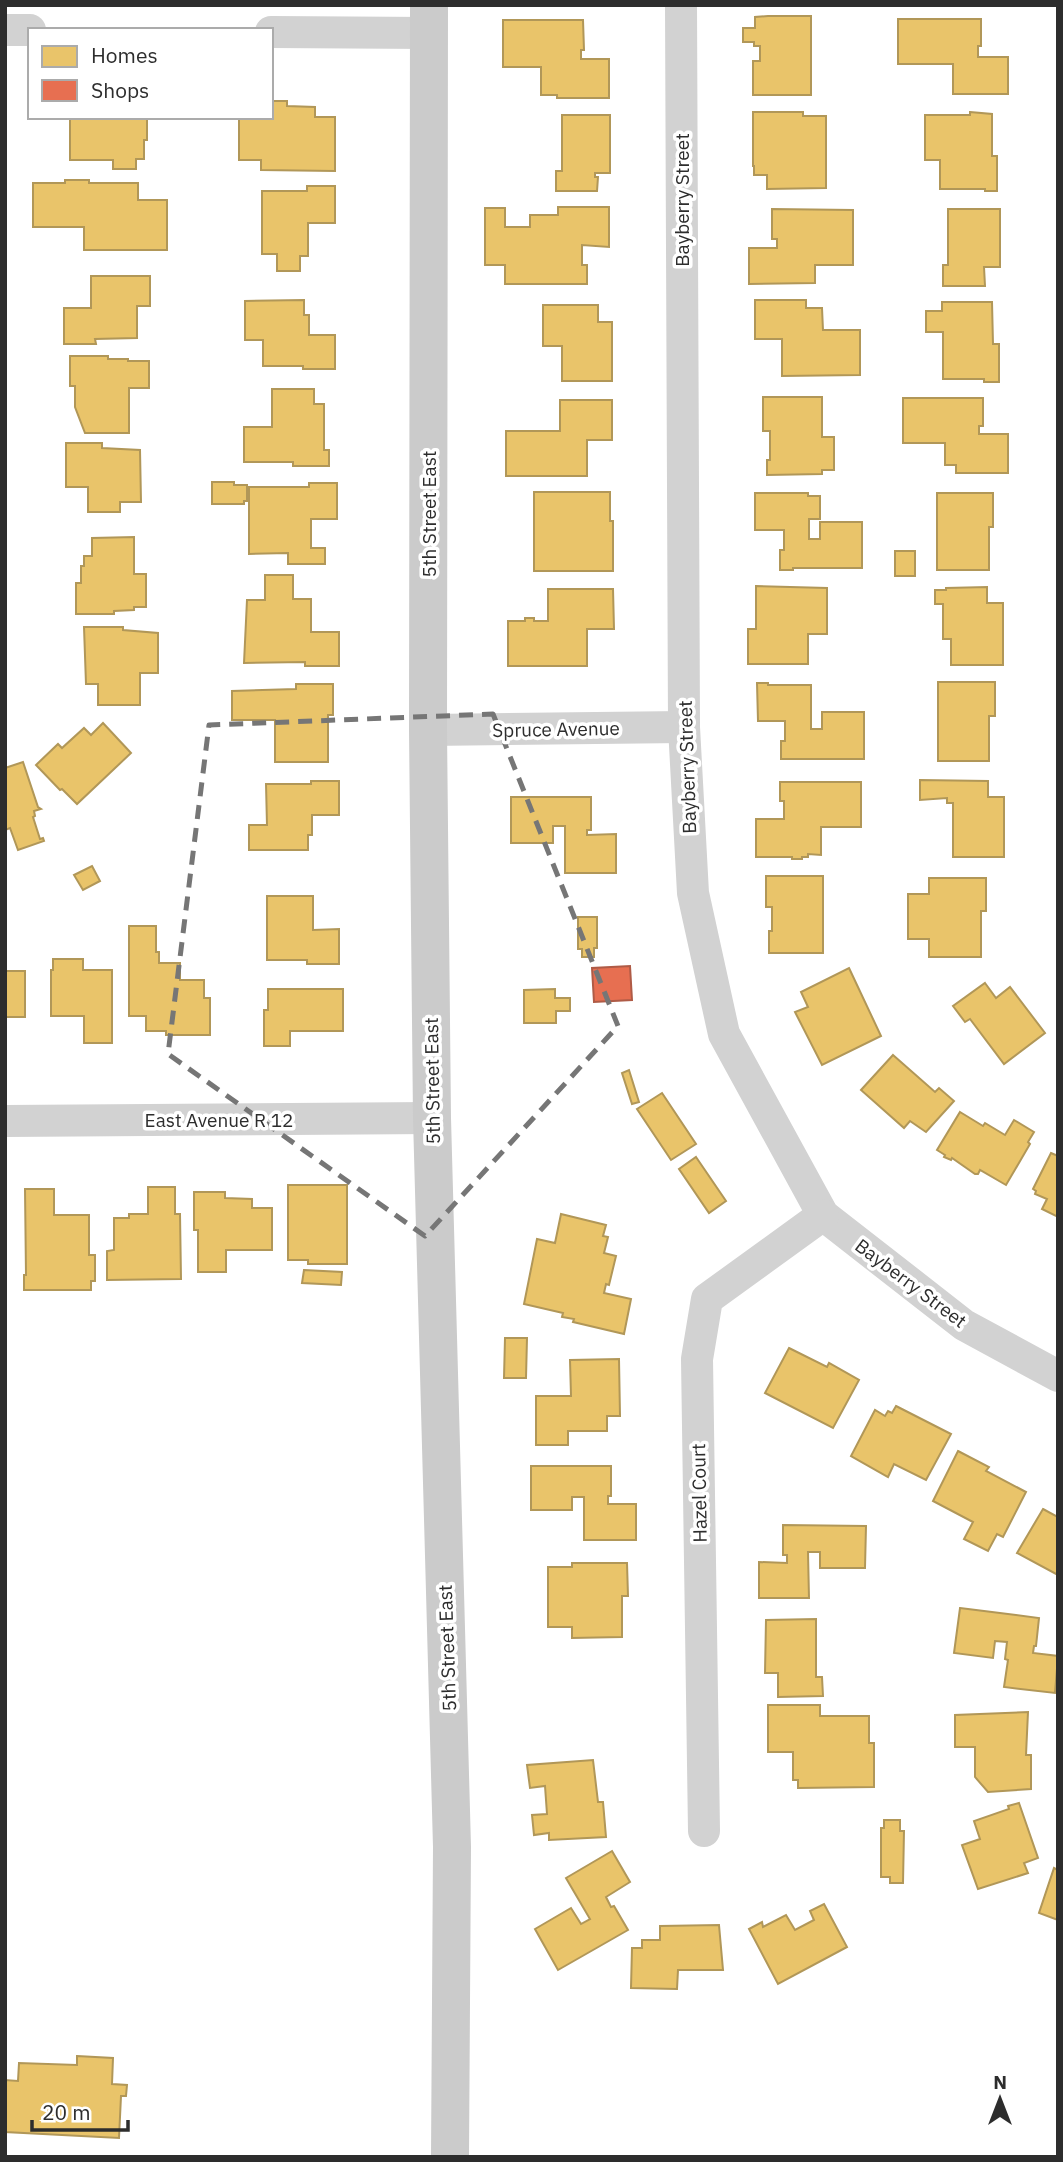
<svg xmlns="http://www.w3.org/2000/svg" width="1063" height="2162" font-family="'IBM Plex Sans',sans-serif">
	<rect width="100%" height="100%" fill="#fff"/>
	<g fill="#e9c46a" stroke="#b19758" stroke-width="2">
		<polygon points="768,16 811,16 811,95 753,95 753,61 760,61 760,46 754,46 754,42 743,42 743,28 755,28 755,17"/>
		<polygon points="898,19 981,19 981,46 978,46 978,57 1008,57 1008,94 953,94 953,64 898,64"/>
		<polygon points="503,20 583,20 584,50 581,50 581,59 609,59 609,98 557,98 557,95 541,95 541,67 503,67"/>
		<polygon points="271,101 287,101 287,106 315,107 315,117 335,117 335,171 261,170 261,160 239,160 239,117 271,117"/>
		<polygon points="753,112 803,112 803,116 826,116 826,188 767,189 767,175 754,175 754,166 753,166"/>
		<polygon points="970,112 992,114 992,156 997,156 997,191 985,191 985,189 940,189 940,160 925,160 925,115 970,115"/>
		<polygon points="562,115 610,115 610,173 595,173 595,177 598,177 597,191 556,191 556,171 562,171"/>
		<polygon points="147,117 147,140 144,140 144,159 136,159 136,169 113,169 113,160 70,160 70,118"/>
		<polygon points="65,180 89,180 89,183 138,183 138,200 167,200 167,250 84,250 84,227 33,227 33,183 65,183"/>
		<polygon points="307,186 335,186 335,223 308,223 308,256 300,256 300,271 277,271 277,254 262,254 262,191 307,191"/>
		<polygon points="558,207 609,207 609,247 582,245 582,265 587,265 587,284 505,284 505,265 485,265 485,208 505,208 505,227 530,227 530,215 558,215"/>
		<polygon points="772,209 853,210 853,265 815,265 815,283 749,284 749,248 777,248 777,239 772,239"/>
		<polygon points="948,209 1000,209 1000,267 984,267 985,286 943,286 943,265 948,265"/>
		<polygon points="91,276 150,276 150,306 137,306 137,338 95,339 96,344 64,344 64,308 91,308"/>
		<polygon points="304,300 304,315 309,315 309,335 335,335 335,369 303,369 303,366 263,366 263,340 245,340 245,301"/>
		<polygon points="755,300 806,300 806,308 822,308 823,330 860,330 860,375 782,376 782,339 755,339"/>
		<polygon points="942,302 992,302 993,344 999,344 999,382 984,382 984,379 943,379 943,332 926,332 926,311 942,311"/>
		<polygon points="543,305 598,305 598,322 612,322 612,381 562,381 562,346 543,346"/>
		<polygon points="70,356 108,356 108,359 128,359 128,361 149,361 149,388 129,388 129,433 85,433 75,407 75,386 70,386"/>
		<polygon points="272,389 314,389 314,404 324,404 324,450 329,450 329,466 293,466 293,462 244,462 244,427 272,427"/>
		<polygon points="763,397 822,397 822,437 834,437 834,470 822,470 822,474 767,475 767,460 770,460 770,431 763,431"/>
		<polygon points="903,398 983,398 983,426 979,426 979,434 1008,434 1008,473 956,473 956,465 945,465 945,443 903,443"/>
		<polygon points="560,400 612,400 612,440 587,440 587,476 506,476 506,431 560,431"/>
		<polygon points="66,443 102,443 102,448 140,450 141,502 120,502 120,512 88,512 88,487 66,487"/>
		<polygon points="212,482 234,482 234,485 247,485 247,501 244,501 244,504 212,504"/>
		<polygon points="309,483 337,483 337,519 311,519 311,548 325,548 325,564 288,564 288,553 249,554 249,487 309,487"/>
		<polygon points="534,492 610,492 610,521 613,521 613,571 534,571"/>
		<polygon points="755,493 808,493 808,496 820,496 820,519 809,519 809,539 820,539 820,522 862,522 862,568 793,568 793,570 780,570 780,550 784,550 784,530 755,530"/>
		<polygon points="937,493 993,493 993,527 989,527 989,570 937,570"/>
		<polygon points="134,537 134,574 146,574 146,607 134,607 134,610 114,611 114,614 76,614 76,583 81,583 81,566 84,566 84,556 92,556 92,538"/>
		<rect x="895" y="551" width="20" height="25"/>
		<polygon points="265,575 293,575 293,599 311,599 311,632 339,632 339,666 305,666 305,662 244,663 247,600 265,600"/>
		<polygon points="756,586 827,588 827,634 808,634 808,664 748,664 748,629 756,629"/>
		<polygon points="987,587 987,603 1003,603 1003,665 951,665 951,639 943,639 943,604 935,604 935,590 946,590 946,588"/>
		<polygon points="548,589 613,589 614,629 587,629 587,666 508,666 508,621 525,621 525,618 534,618 534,621 548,621"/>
		<polygon points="84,627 123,627 123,630 158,633 158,673 140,673 140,705 98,705 98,684 86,684"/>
		<polygon points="938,682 995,682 995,716 989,716 989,761 938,761"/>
		<polygon points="757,683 768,683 768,685 811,685 811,729 822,729 822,712 864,712 864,759 781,759 781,741 785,741 785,721 758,721"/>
		<polygon points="296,684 333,684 333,715 328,715 328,762 275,762 275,720 232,720 232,691 296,689"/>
		<polygon points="103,723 131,753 77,804 62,789 60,790 36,765 58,744 62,748 84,728 91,735"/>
		<polygon points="23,762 38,807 41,809 34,811 35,816 33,817 40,839 43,838 44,841 18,850 10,828 5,830 5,768"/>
		<polygon points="920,780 988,781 988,797 1004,797 1004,857 953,857 953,803 947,803 947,798 920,800"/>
		<polygon points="311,781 339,781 339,815 312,815 312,835 308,835 308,850 249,850 249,825 267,825 266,784 311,784"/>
		<polygon points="780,782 861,782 861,827 821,827 821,855 808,854 808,857 802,857 802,859 792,859 792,857 756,857 756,819 784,819 784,801 780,801"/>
		<polygon points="511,797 591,797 591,830 587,830 587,835 616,834 616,873 565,873 565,826 553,826 553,843 511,843"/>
		<polygon points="92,866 100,881 83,890 74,875"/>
		<polygon points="766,876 823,876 823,953 769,953 769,931 772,931 772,907 766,907"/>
		<polygon points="929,878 986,878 986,911 981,911 981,957 929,957 929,939 908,939 908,894 929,894"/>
		<polygon points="267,896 313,896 313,930 339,929 339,964 307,964 307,960 267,960"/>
		<polygon points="578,917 597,917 597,948 594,948 594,957 582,957 582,949 578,949"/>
		<polygon points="129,926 156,926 156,952 159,952 159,963 180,963 180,980 204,980 204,998 210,998 210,1035 166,1035 166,1031 146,1031 146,1016 129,1016"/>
		<polygon points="53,959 83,959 83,970 112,970 112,1043 84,1043 84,1016 51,1016 51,970 53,970"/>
		<polygon points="849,968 881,1036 822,1065 795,1012 808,1007 801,992"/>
		<rect x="5" y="971" width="20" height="46"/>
		<polygon points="985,983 996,998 1010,987 1045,1033 1004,1064 970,1019 965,1022 953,1006"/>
		<polygon points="268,989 343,989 343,1031 290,1031 290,1046 264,1046 264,1010 268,1010"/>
		<polygon points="555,989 555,998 570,998 570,1011 556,1011 556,1023 524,1023 524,990"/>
		<polygon points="893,1055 935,1092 939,1088 954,1101 926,1132 910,1121 904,1128 861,1090"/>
		<polygon points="629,1070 639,1102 632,1104 622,1073"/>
		<polygon points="662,1093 696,1144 671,1160 637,1109"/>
		<polygon points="960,1112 983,1126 985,1123 1005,1135 1014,1120 1034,1132 1028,1142 1030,1144 1006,1185 980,1170 978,1174 975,1174 952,1158 951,1160 944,1157 945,1155 937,1150"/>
		<polygon points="1051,1153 1058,1156 1058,1217 1042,1209 1047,1199 1035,1194 1036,1191 1033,1189"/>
		<polygon points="696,1157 726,1201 709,1213 679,1169"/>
		<polygon points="288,1185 347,1185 347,1264 308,1264 308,1260 288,1260"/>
		<polygon points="148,1187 175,1187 175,1214 180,1214 181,1279 107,1280 107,1251 114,1250 114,1218 129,1218 129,1214 148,1214"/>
		<polygon points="25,1189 54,1189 54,1215 89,1215 89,1255 95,1255 95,1281 91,1281 91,1290 24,1290 24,1275 26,1275"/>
		<polygon points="194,1192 225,1192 225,1198 252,1199 252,1208 272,1208 272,1250 226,1250 226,1272 198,1272 198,1230 194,1230"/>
		<polygon points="561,1214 606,1225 603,1236 608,1237 604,1253 616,1256 609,1285 606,1284 604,1293 631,1299 624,1334 573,1322 574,1319 562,1317 563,1313 524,1304 537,1239 555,1243"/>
		<polygon points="304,1270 342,1272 341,1285 302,1283"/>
		<polygon points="505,1338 527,1338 526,1378 504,1378"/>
		<polygon points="789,1348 827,1367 829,1363 859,1380 833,1428 765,1393"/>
		<polygon points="619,1359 620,1416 607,1416 607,1431 568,1431 568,1445 536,1445 536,1396 571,1396 570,1360"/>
		<polygon points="896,1406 951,1434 926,1480 894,1464 888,1477 851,1456 875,1410 885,1416 888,1411 892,1413"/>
		<polygon points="958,1451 989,1467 986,1471 1026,1492 1003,1537 997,1534 988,1551 964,1539 973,1522 933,1501"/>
		<polygon points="531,1466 611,1466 611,1496 608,1496 608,1504 636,1504 636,1540 584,1540 584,1497 572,1497 572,1510 531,1510"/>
		<polygon points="1043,1509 1058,1517 1058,1575 1017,1553"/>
		<polygon points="783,1525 866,1526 865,1568 820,1568 820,1552 808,1552 809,1598 759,1598 759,1562 787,1563 787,1555 783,1555"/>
		<polygon points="572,1563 627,1563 628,1596 622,1596 622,1637 572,1638 572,1627 548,1627 548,1567 572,1567"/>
		<polygon points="960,1608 1039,1618 1036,1646 1034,1646 1033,1653 1058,1656 1055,1693 1004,1687 1008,1660 1005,1659 1007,1642 995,1641 993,1658 954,1653"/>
		<polygon points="816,1619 816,1677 822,1677 823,1696 778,1697 778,1673 765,1673 766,1620"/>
		<polygon points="768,1705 820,1705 820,1716 869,1716 869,1743 874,1743 874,1787 798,1788 798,1780 793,1780 793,1752 768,1752"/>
		<polygon points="1028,1712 1026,1755 1031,1755 1031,1789 988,1792 975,1777 975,1747 955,1747 955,1715"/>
		<polygon points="593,1760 598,1802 603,1802 606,1837 549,1840 549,1833 534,1835 532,1815 547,1814 545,1786 530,1788 527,1765"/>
		<polygon points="1019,1803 1038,1858 1024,1863 1028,1873 978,1889 962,1845 980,1839 974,1821 1009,1809 1008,1806"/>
		<polygon points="884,1820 900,1820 900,1831 904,1831 903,1883 890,1883 890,1877 881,1877 881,1828 884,1828"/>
		<polygon points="612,1851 630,1882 606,1897 611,1907 614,1906 628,1930 558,1970 535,1929 571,1908 581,1924 590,1919 566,1878"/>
		<polygon points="1054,1868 1058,1870 1058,1920 1039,1913"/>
		<polygon points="824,1904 847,1947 778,1984 749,1929 762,1922 763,1927 786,1915 795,1930 814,1920 810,1911"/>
		<polygon points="719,1925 723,1970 678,1970 677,1989 631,1988 632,1948 642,1948 642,1940 660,1940 660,1926"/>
		<polygon points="77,2056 113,2058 112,2084 127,2085 126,2096 121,2096 119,2138 5,2132 5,2080 18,2081 19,2063 77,2065"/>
	</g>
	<polygon fill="#e76f51" stroke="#af5b46" stroke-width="2" points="630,966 632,1000 594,1002 592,968"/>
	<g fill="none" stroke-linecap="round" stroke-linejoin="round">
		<g stroke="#d2d2d2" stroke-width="32">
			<polyline points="681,5 684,727 693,893 724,1034 823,1215 964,1325 1058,1376"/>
			<polyline points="5,30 30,30"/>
			<polyline points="271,32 429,33"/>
			<polyline points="428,730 684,727"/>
			<polyline points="5,1121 432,1118"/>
			<polyline points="704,1831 697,1359 707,1299 823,1215"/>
		</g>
		<polyline stroke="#cbcbcb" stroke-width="38" points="429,5 428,730 432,1118 452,1847 450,2157"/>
	</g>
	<path fill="none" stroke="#767676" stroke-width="5" stroke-dasharray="14 9" stroke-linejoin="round" d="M493,714L618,1026L425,1236L168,1054L209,725Z"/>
	<g text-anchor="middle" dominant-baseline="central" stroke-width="7" stroke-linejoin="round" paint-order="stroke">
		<g font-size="19" fill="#2d2d2d" stroke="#fff">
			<text transform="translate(682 200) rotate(-90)">Bayberry Street</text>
			<text transform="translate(429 514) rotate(-90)">5th Street East</text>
			<text transform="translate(556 729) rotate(-1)">Spruce Avenue</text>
			<text transform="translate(687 767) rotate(-92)">Bayberry Street</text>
			<text transform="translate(432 1081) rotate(-91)">5th Street East</text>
			<text x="219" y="1120">East Avenue R 12</text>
			<text transform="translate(911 1283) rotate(37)">Bayberry Street</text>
			<text transform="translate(699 1493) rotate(-91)">Hazel Court</text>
			<text transform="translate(447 1648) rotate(-92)">5th Street East</text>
		</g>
	</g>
	<rect width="1063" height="2162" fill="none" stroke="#2d2d2d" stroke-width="14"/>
	<rect x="28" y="28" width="245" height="91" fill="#ffffff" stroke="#ababab" stroke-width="2"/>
	<rect x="42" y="46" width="35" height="21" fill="#e9c46a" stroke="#ababab" stroke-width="2"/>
	<text x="91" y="63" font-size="21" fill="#2d2d2d">Homes</text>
	<rect x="42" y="80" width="35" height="21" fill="#e76f51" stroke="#ababab" stroke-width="2"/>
	<text x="91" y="98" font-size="21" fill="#2d2d2d">Shops</text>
	<g transform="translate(1000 2099)" stroke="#ffffff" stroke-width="5" paint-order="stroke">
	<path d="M0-5L12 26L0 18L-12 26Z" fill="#2d2d2d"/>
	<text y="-10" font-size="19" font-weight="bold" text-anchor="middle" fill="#2d2d2d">N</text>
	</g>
	<path d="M32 2120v10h96v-10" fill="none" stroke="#2d2d2d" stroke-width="3.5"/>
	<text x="42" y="2120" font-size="21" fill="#2d2d2d" stroke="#ffffff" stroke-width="5" paint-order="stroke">20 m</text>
</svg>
